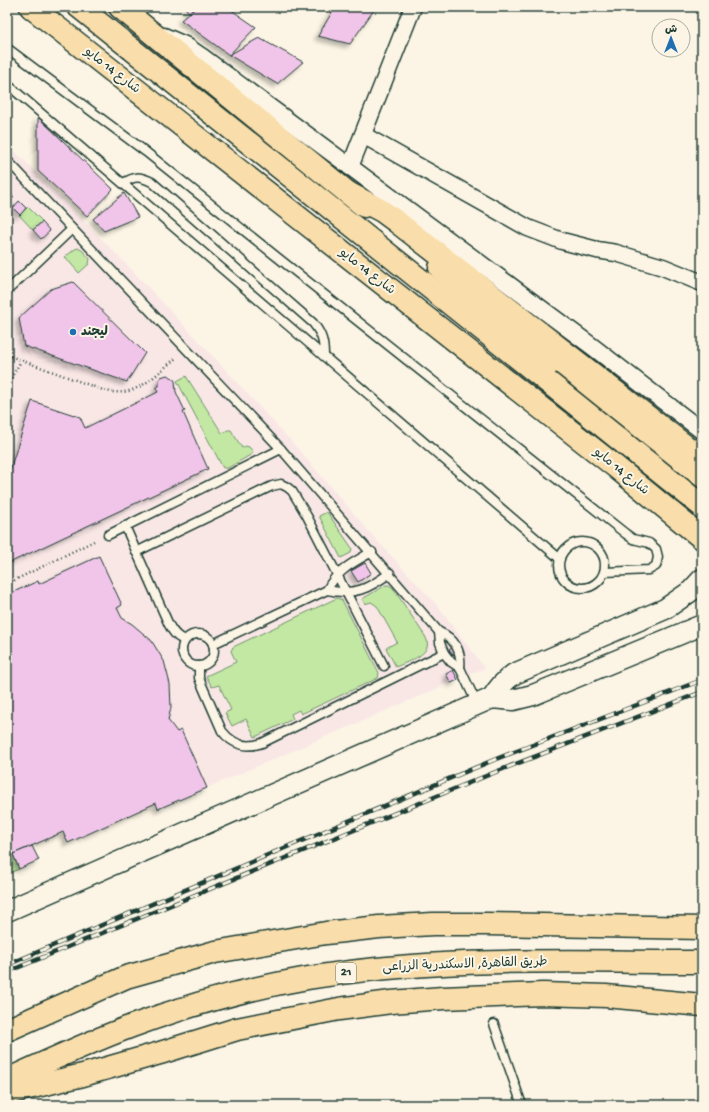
<svg xmlns="http://www.w3.org/2000/svg" width="709" height="1112" font-family="'Gochi Hand','Playpen Sans Arabic',sans-serif">
	<defs>
		<filter id="shadow"><feDropShadow dx="-3.5" dy="3.5" stdDeviation="2" flood-color="#0004"/></filter>
	</defs>
	<rect width="100%" height="100%" fill="#fcf5e5"/>
	<filter id="ink" filterUnits="userSpaceOnUse"><feTurbulence type="fractalNoise" baseFrequency=".025" numOctaves="2"/><feDisplacementMap in="SourceGraphic" scale="8" xChannelSelector="R" yChannelSelector="G"/><feConvolveMatrix kernelMatrix="1 2 1 2 8 2 1 2 1" color-interpolation-filters="sRGB"/></filter>
	<g filter="url(#ink)">
		<polygon fill="#f9e7e6" points="7,143 131,269 211,354 291,441 374,537 435,603 485,668 158,809 156,803 68,843 63,832 32,846 39,860 7,874"/>
		<g fill="#c2e8a3" stroke="#70926c">
			<polygon points="28,207 42,221 33,230 19,215"/>
			<polygon points="78,248 83,251 90,259 89,264 79,273 65,257 75,249"/>
			<polygon points="186,376 222,433 228,430 231,430 242,448 246,446 249,447 253,451 252,454 228,468 223,468 177,381"/>
			<polygon points="327,512 352,548 351,553 341,558 319,516"/>
			<path d="M386,585H389L393,588L425,636C436,654 408,661 396,667L386,648L397,642L377,606L371,602L365,604L362,599Z"/>
			<polygon points="337,598 342,600 379,673 378,678 301,714 299,710 291,714 293,719 255,737 246,719 232,726 225,713 231,710 219,685 212,687 206,676 236,662 231,651 233,647"/>
			<polygon points="7,839 19,869 7,874"/>
		</g>
		<g fill="#f1c5e9" stroke="#1f3d34" filter="url(#shadow)">
			<polygon points="184,7 195,7 189,12"/>
			<polygon points="197,7 227,7 256,27 229,55 181,20"/>
			<polygon points="335,7 376,7 350,44 318,36"/>
			<polygon points="259,38 303,62 277,84 229,55"/>
			<polygon points="38,117 113,189 87,216 38,171"/>
			<polygon points="7,190 14,197 8,203 7,202"/>
			<polygon points="124,193 138,217 104,231 93,219"/>
			<polygon points="19,201 26,208 20,215 13,208"/>
			<polygon points="42,222 50,231 41,239 33,230"/>
			<polygon points="73,282 145,353 127,382 24,346 19,318 51,289"/>
			<polygon points="167,375 173,378 175,381 176,392 185,411 183,412 208,469 7,564 7,479 32,401 80,417 85,428 158,392 156,388 159,386 159,380 161,377"/>
			<polygon points="99,556 122,605 117,608 122,618 132,624 151,640 164,661 170,684 171,708 168,720 177,732 181,730 207,788 158,809 156,803 68,843 63,832 13,854 7,839 7,595 38,581 39,584"/>
			<polygon points="365,563 371,573 358,582 351,571"/>
			<polygon points="452,648 456,652 453,655 449,650"/>
			<polygon points="453,670 458,680 451,683 446,674"/>
			<polygon points="32,846 39,860 19,869 13,854"/>
		</g>
		<g fill="none" stroke-linecap="round" stroke-linejoin="round">
			<g stroke="#1f3d34" stroke-width="11">
				<g id="service">
					<polyline points="7,48 146,152 277,257 626,534 633,539 649,543 656,549 658,557 656,566 649,570 605,572"/>
					<polyline points="7,84 560,559"/>
					<path d="M7,160L281,449L439,632C455,638 462,652 460,668"/>
					<path d="M123,183C135,176 139,176 152,182L313,323C322,334 324,342 324,356"/>
					<polyline points="7,291 72,229"/>
					<path d="M125,526L169,625C173,632 177,638 185,640"/>
					<polyline points="108,535 281,449"/>
					<circle cx="582" cy="565" r="23"/>
					<polyline points="136,552 272,486 281,484 287,487 292,491 307,516 384,666"/>
					<path d="M327,590C354,596 368,589 390,573"/>
					<polyline points="439,632 440,643 444,653 451,662 460,668 477,704"/>
					<circle cx="198" cy="650" r="16"/>
					<path d="M213,644L327,590C336,571 354,562 372,552"/>
					<path d="M199,666V678L201,683L222,731C232,744 246,749 262,743L444,653"/>
					<polyline points="494,1024 522,1105"/>
				</g>
			</g>
			<g stroke="#1f3d34" stroke-width="19">
				<g id="minor">
					<polyline points="164,36 185,45 201,56 593,347 702,431"/>
					<polyline points="363,135 528,228 562,241 597,250 616,253 663,267 702,283"/>
					<polyline points="350,167 413,7"/>
				</g>
			</g>
			<g stroke="#1f3d34" stroke-width="23">
				<g id="tertiary">
					<path d="M492,698C498,688 504,681 514,674L665,609L691,591L702,579"/>
					<polyline points="7,911 492,698 513,700 533,695 702,625"/>
				</g>
			</g>
			<g stroke="#1f3d34" stroke-width="25">
				<g id="primary">
					<polyline points="31,7 616,467 702,538"/>
					<polyline points="120,7 364,206"/>
					<polyline points="440,268 588,389 702,476"/>
				</g>
			</g>
			<g stroke="#1f3d34" stroke-width="25">
				<g id="trunk">
					<polyline points="79,7 548,382"/>
					<polyline points="348,193 382,211 397,222 702,459"/>
					<polyline points="7,1030 126,977 215,952 326,933 379,927 433,924 486,924 702,928"/>
					<path d="M7,1080C48,1061 89,1042 132,1026C189,1005 249,988 308,978C439,956 571,962 702,962"/>
					<polyline points="7,1093 83,1075 160,1053 237,1029 339,1009 391,1002 443,998 543,994 606,996 702,1005"/>
				</g>
			</g>
			<g stroke="#1f3d34" stroke-width="2.5" stroke-dasharray="1 3" stroke-linecap="butt">
				<path d="M7,355L103,390C135,400 154,376 176,358"/>
				<polyline points="7,385 21,361"/>
				<polyline points="7,584 96,540"/>
			</g>
			<use href="#service" stroke="#fcf5e5" stroke-width="8"/>
			<use href="#minor" stroke="#fcf5e5" stroke-width="16"/>
			<use href="#tertiary" stroke="#fcf5e5" stroke-width="20"/>
			<use href="#primary" stroke="#f9deab" stroke-width="22"/>
			<use href="#trunk" stroke="#f9deab" stroke-width="22"/>
			<g stroke="#1f3d34" stroke-width="4.5">
				<g id="rail">
					<polyline points="7,965 496,759 702,680"/>
					<polyline points="7,972 503,769 702,692"/>
				</g>
			</g>
			<use href="#rail" stroke="#fcf5e5" stroke-width="3" stroke-dasharray="9" stroke-linecap="butt"/>
			<g stroke="#1f3d34" stroke-width="25" stroke-linecap="butt">
				<polyline id="trunk-bridge" points="548,382 702,506"/>
			</g>
			<use href="#trunk-bridge" stroke="#f9deab" stroke-width="22"/>
		</g>
	</g>
	<circle fill="#1f6fb2" stroke="#fcf5e5" stroke-width="1.5" cx="73" cy="332" r="4"/>
	<g text-anchor="middle" dominant-baseline="central" stroke-width="4" stroke-linejoin="round" paint-order="stroke">
		<rect fill="#fcf5e5" stroke="#617469" stroke-width="1" x="336" y="963" width="20" height="20" rx="3"/>
		<g font-size="12" font-weight="bold" fill="#1f3d34">
			<text x="346" y="973">21</text>
		</g>
		<g font-size="13" fill="#1f3d34" stroke="#fcf5e5">
			<text transform="translate(112 71) rotate(38)">شارع 14 مايو</text>
			<text transform="translate(367 272) rotate(38)">شارع 14 مايو</text>
			<text transform="translate(621 472) rotate(39)">شارع 14 مايو</text>
			<text transform="translate(465 965) rotate(-2)">طريق القاهرة, الاسكندرية الزراعى</text>
		</g>
		<g font-size="13" font-weight="bold" fill="#1f3d34" stroke="#fcf5e5" text-anchor="start">
			<text x="81" y="332">ليجند</text>
		</g>
	</g>
	<rect width="709" height="1112" fill="none" stroke="#fcf5e5" stroke-width="24"/>
	<rect x="12" y="12" width="685" height="1088" fill="none" stroke="#1f3d34" stroke-width="1.5" filter="url(#ink)"/>
	<g transform="translate(671 38)"><circle r="19" fill="#fcf5e5" stroke="#a4ab9e"/>
	<path d="M0-3L7 15L0 10L-7 15Z" fill="#1f6fb2"/>
	<text y="-6" font-size="11" font-weight="bold" text-anchor="middle" fill="#1f3d34">ش</text>
	</g>
</svg>
